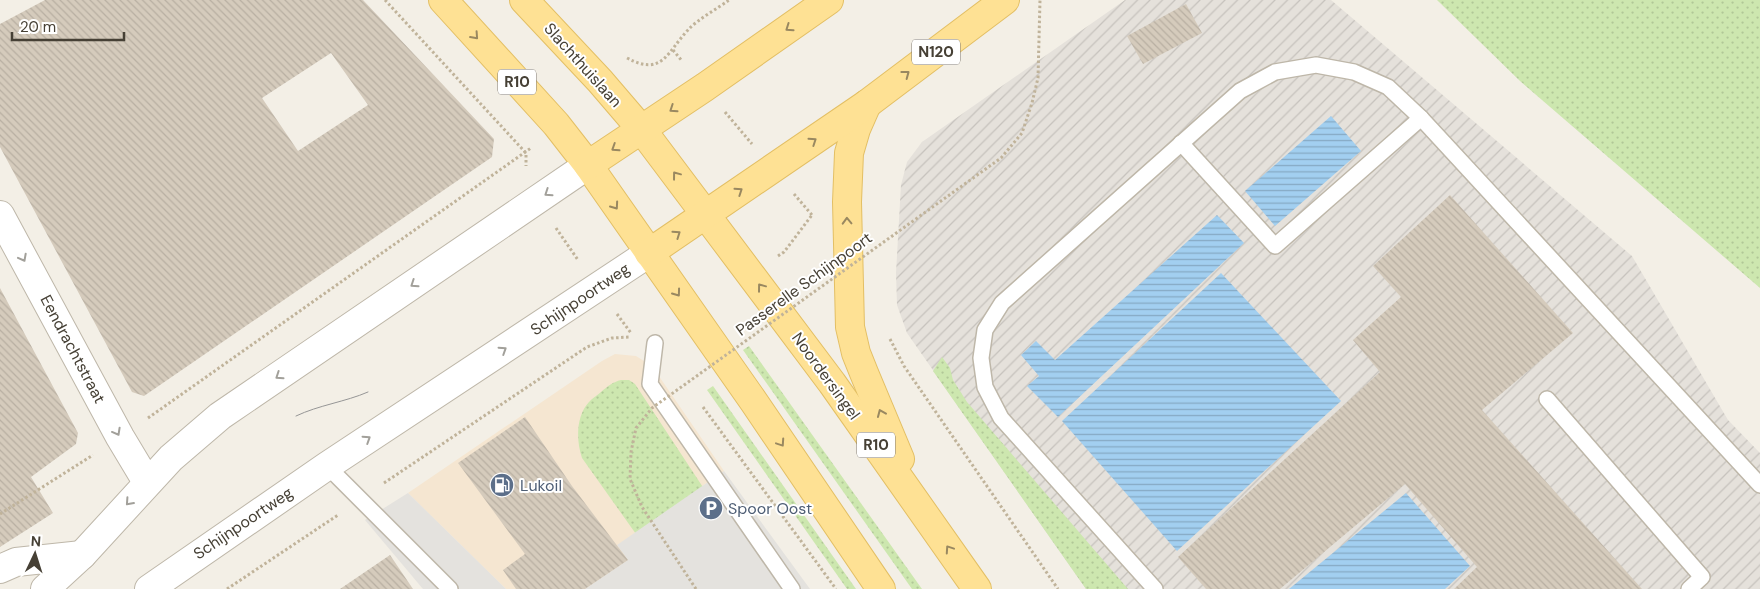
<svg xmlns="http://www.w3.org/2000/svg" width="1760" height="589" font-family="'DM Sans',sans-serif">
	<defs>
		<pattern id="industrial-furrows" width="10" height="10" patternUnits="userSpaceOnUse" patternTransform="scale(1.25)"><rect width="10" height="10" fill="#e5e1db"/><path d="M-1 1l2-2M0 10L10 0M9 11l2-2" fill="none" stroke="#c6c2bd"/></pattern>
		<pattern id="grass-dots" width="8" height="8" patternUnits="userSpaceOnUse" patternTransform="scale(1.25)"><rect width="8" height="8" fill="#cde7af"/><path d="M2 2h.1M6 6h.1" fill="none" stroke="#b1c797" stroke-width="1.8" stroke-linecap="round"/></pattern>
		<pattern id="water-rules" width="6" height="5" patternUnits="userSpaceOnUse" patternTransform="scale(1.25)"><rect width="6" height="5" fill="#a2cff0"/><path d="M0 2.5h6" fill="none" stroke="#86a9c3"/></pattern>
		<pattern id="building-back-hatch" width="6" height="6" patternUnits="userSpaceOnUse" patternTransform="scale(1.25)"><rect width="6" height="6" fill="#d5cbbc"/><path d="M-1 5l2 2M0 0l6 6M5-1l2 2" fill="none" stroke="#b8afa2"/></pattern>
	</defs>
	<rect width="100%" height="100%" fill="#f3efe6"/>
	<polygon fill="#f5e6d1" points="615,354 636,356 652,366 724,471 618,545 628,560 585,589 506,589 408,493 602,361"/>
	<polygon fill="url(#industrial-furrows)" points="1125,0 1331,0 1632,256 1728,420 1760,453 1760,589 1086,589 907,333 897,305 896,273 901,185 907,162 922,142"/>
	<g fill="url(#grass-dots)">
		<polygon points="1437,0 1760,0 1760,288 1520,81"/>
		<polygon points="749,346 922,589 912,589 743,350"/>
		<polygon points="942,357 950,368 953,380 967,402 1128,589 1086,589 933,371"/>
		<path d="M621,380H629L635,384L770,589H675L582,458C576,440 576,416 589,402C592,398 598,395 601,392C608,386 613,382 621,380Z"/>
		<polygon points="713,386 856,589 847,589 707,390"/>
	</g>
	<g fill="#e4e2de">
		<polygon points="724,471 810,589 585,589 628,560 617,545"/>
		<polygon points="408,493 506,589 423,589 365,520"/>
	</g>
	<g fill="url(#water-rules)">
		<polygon points="1331,116 1361,151 1275,226 1245,191"/>
		<polygon points="1217,215 1244,243 1058,417 1027,386 1039,376 1021,355 1036,341 1055,360"/>
		<polygon points="1221,273 1341,401 1177,551 1062,421"/>
		<polygon points="1406,493 1470,566 1445,589 1289,589"/>
	</g>
	<g fill="url(#building-back-hatch)" fill-rule="evenodd">
		<path d="M45,0H363L494,139L492,157L144,396L132,392L0,147V24ZM331,53L368,105L298,151L262,98Z"/>
		<polygon points="1186,4 1202,33 1143,64 1127,36"/>
		<polygon points="1450,195 1573,333 1482,410 1642,589 1454,589 1477,567 1405,484 1280,589 1206,589 1178,557 1380,372 1353,340 1401,297 1373,266"/>
		<polygon points="0,288 78,433 76,444 31,477 53,513 0,547"/>
		<polygon points="525,417 572,486 628,560 585,589 516,589 503,570 525,554 458,463"/>
		<polygon points="390,555 413,589 340,589"/>
	</g>
	<g fill="none" stroke-linecap="round" stroke-linejoin="round">
		<g stroke="#beb7a9" stroke-width="18">
			<g id="service">
				<polyline points="1181,143 1275,246 1421,118"/>
				<polyline points="655,343 650,384 792,589"/>
				<polyline points="1547,399 1702,577 1689,589"/>
				<polyline points="327,466 450,589"/>
				<polyline points="1155,589 1001,418 985,387 981,358 985,330 1002,303 1240,91 1275,72 1316,65 1354,72 1388,87 1421,118 1760,485"/>
			</g>
		</g>
		<g stroke="#beb7a9" stroke-width="30">
			<g id="minor">
				<polyline points="0,215 120,437 147,482"/>
				<polyline points="0,569 16,562 82,555"/>
			</g>
		</g>
		<g stroke="#beb7a9" stroke-width="30">
			<g id="tertiary">
				<polyline points="45,589 82,555 171,458 220,416 588,165"/>
				<polyline points="149,589 327,466 649,253"/>
			</g>
		</g>
		<g stroke="#e3bf64" stroke-width="30">
			<g id="primary">
				<polyline points="443,0 556,124 588,165 754,402 881,589"/>
				<polyline points="524,0 600,81 642,130 832,383 977,589"/>
				<polyline points="867,104 856,129 849,153 847,202 850,327 856,353 864,373 900,459"/>
				<polyline points="588,165 705,87 829,0"/>
				<polyline points="649,253 867,104 1005,0"/>
			</g>
		</g>
		<g stroke="#c0b39a" stroke-width="3" stroke-dasharray="2.5 2.5" stroke-linecap="butt">
			<polyline points="385,0 526,153 526,166"/>
			<polyline points="673,50 682,61"/>
			<path d="M627,58C663,77 667,52 688,30C698,19 717,9 729,0"/>
			<polyline points="725,112 752,144"/>
			<polyline points="794,194 812,215"/>
			<polyline points="556,228 578,260"/>
			<polyline points="778,256 784,252 812,215"/>
			<polyline points="617,314 631,333"/>
			<polyline points="890,339 904,366 1058,589"/>
			<polyline points="703,407 836,589"/>
			<polyline points="148,418 531,148"/>
			<polyline points="384,483 587,347 612,338 630,337"/>
			<polyline points="0,514 93,455"/>
			<polyline points="227,589 338,515"/>
		</g>
		<use href="#service" stroke="#fff" stroke-width="15"/>
		<use href="#minor" stroke="#fff" stroke-width="28"/>
		<use href="#tertiary" stroke="#fff" stroke-width="28"/>
		<use href="#primary" stroke="#fee194" stroke-width="28"/>
		<path stroke="#969696" stroke-width="1" d="M296,416C319,405 345,402 368,392"/>
		<polyline stroke="#c0b39a" stroke-width="3" stroke-dasharray="2.5 2.5" stroke-linecap="butt" points="696,589 642,507 630,479 631,452 636,428 652,408 1001,158 1022,133 1032,103 1038,78 1040,0"/>
	</g>
	<defs><path id="oneway-chevron" d="M-2-3.5L2.5 0L-2 3.5" fill="none" stroke-width="1.6" stroke-linecap="round" stroke-linejoin="round" transform="scale(1.25)"/></defs>
	<g stroke="#998860">
		<use href="#oneway-chevron" transform="translate(789 28) rotate(145)"/>
		<use href="#oneway-chevron" transform="translate(475 36) rotate(48)"/>
		<use href="#oneway-chevron" transform="translate(906 74) rotate(-37)"/>
		<use href="#oneway-chevron" transform="translate(673 109) rotate(146)"/>
		<use href="#oneway-chevron" transform="translate(813 141) rotate(-34)"/>
		<use href="#oneway-chevron" transform="translate(615 148) rotate(147)"/>
		<use href="#oneway-chevron" transform="translate(676 175) rotate(-127)"/>
		<use href="#oneway-chevron" transform="translate(739 191) rotate(-34)"/>
		<use href="#oneway-chevron" transform="translate(615 206) rotate(55)"/>
		<use href="#oneway-chevron" transform="translate(847 221) rotate(-92)"/>
		<use href="#oneway-chevron" transform="translate(677 234) rotate(-35)"/>
		<use href="#oneway-chevron" transform="translate(761 287) rotate(-127)"/>
		<use href="#oneway-chevron" transform="translate(677 293) rotate(54)"/>
		<use href="#oneway-chevron" transform="translate(881 413) rotate(-113)"/>
		<use href="#oneway-chevron" transform="translate(781 443) rotate(56)"/>
		<use href="#oneway-chevron" transform="translate(949 549) rotate(-124)"/>
	</g>
	<g stroke="#a2a09a">
		<use href="#oneway-chevron" transform="translate(548 193) rotate(146)"/>
		<use href="#oneway-chevron" transform="translate(23 258) rotate(62)"/>
		<use href="#oneway-chevron" transform="translate(414 284) rotate(146)"/>
		<use href="#oneway-chevron" transform="translate(503 350) rotate(-33)"/>
		<use href="#oneway-chevron" transform="translate(279 376) rotate(146)"/>
		<use href="#oneway-chevron" transform="translate(117 432) rotate(61)"/>
		<use href="#oneway-chevron" transform="translate(367 439) rotate(-33)"/>
		<use href="#oneway-chevron" transform="translate(129 502) rotate(132)"/>
	</g>
	<defs>
		<g id="fuel-disc" transform="scale(1.25)"><circle r="9.5" fill="#5c6f8a" stroke="#fff"/><path d="M-5.5-6h7V0h2V4h1.3V-2.5L3-4.5l.8-.8L6-3V5H2.5V1h-1V6h-7ZM-4.2-4.7v3.2H.2V-4.7Z" fill="#fff"/></g>
		<g id="parking-disc" transform="scale(1.25)"><circle r="9.5" fill="#5c6f8a" stroke="#fff"/><path d="M-3.5-5.5H1a3.5 3.5 0 0 1 0 7H-1V5.5H-3.5ZM-1-3.4V-.6H.8a1.4 1.4 0 0 0 0-2.8Z" fill="#fff"/></g>
	</defs>
	<g fill-rule="evenodd">
		<use href="#fuel-disc" x="502" y="485"/>
		<use href="#parking-disc" x="711" y="508"/>
	</g>
	<g text-anchor="middle" dominant-baseline="central" stroke-width="4" stroke-linejoin="round" paint-order="stroke">
		<g fill="#fff" stroke="#7e7972" stroke-width="1">
			<rect x="912" y="39.5" width="48" height="25" rx="4"/>
			<rect x="498" y="69.5" width="38" height="25" rx="4"/>
			<rect x="857" y="432.5" width="38" height="25" rx="4"/>
		</g>
		<g font-size="15" font-weight="bold" fill="#464035">
			<text x="936" y="52">N120</text>
			<text x="517" y="82">R10</text>
			<text x="876" y="445">R10</text>
		</g>
		<g font-size="16" fill="#464035" stroke="#fff">
			<text transform="translate(583 65) rotate(48)">Slachthuislaan</text>
			<text transform="translate(804 284) rotate(-36)">Passerelle Schijnpoort</text>
			<text transform="translate(580 299) rotate(-34)">Schijnpoortweg</text>
			<text transform="translate(73 349) rotate(62)">Eendrachtstraat</text>
			<text transform="translate(826 376) rotate(54)">Noordersingel</text>
			<text transform="translate(243 523) rotate(-34)">Schijnpoortweg</text>
		</g>
		<g font-size="16" fill="#4e5e75" stroke="#fff" text-anchor="start">
			<text x="520" y="485">Lukoil</text>
			<text x="728" y="508">Spoor Oost</text>
		</g>
	</g>
	<g transform="translate(35 554) rotate(4)" stroke="#ffffff" stroke-width="4" paint-order="stroke">
	<path d="M0-4L9 19L0 12L-9 19Z" fill="#464035"/>
	<text y="-8" font-size="14" font-weight="bold" text-anchor="middle" fill="#464035">N</text>
	</g>
	<path d="M12 32v8h112v-8" fill="none" stroke="#464035" stroke-width="2.5"/>
	<text x="20" y="32" font-size="15" fill="#464035" stroke="#ffffff" stroke-width="4" paint-order="stroke">20 m</text>
</svg>
